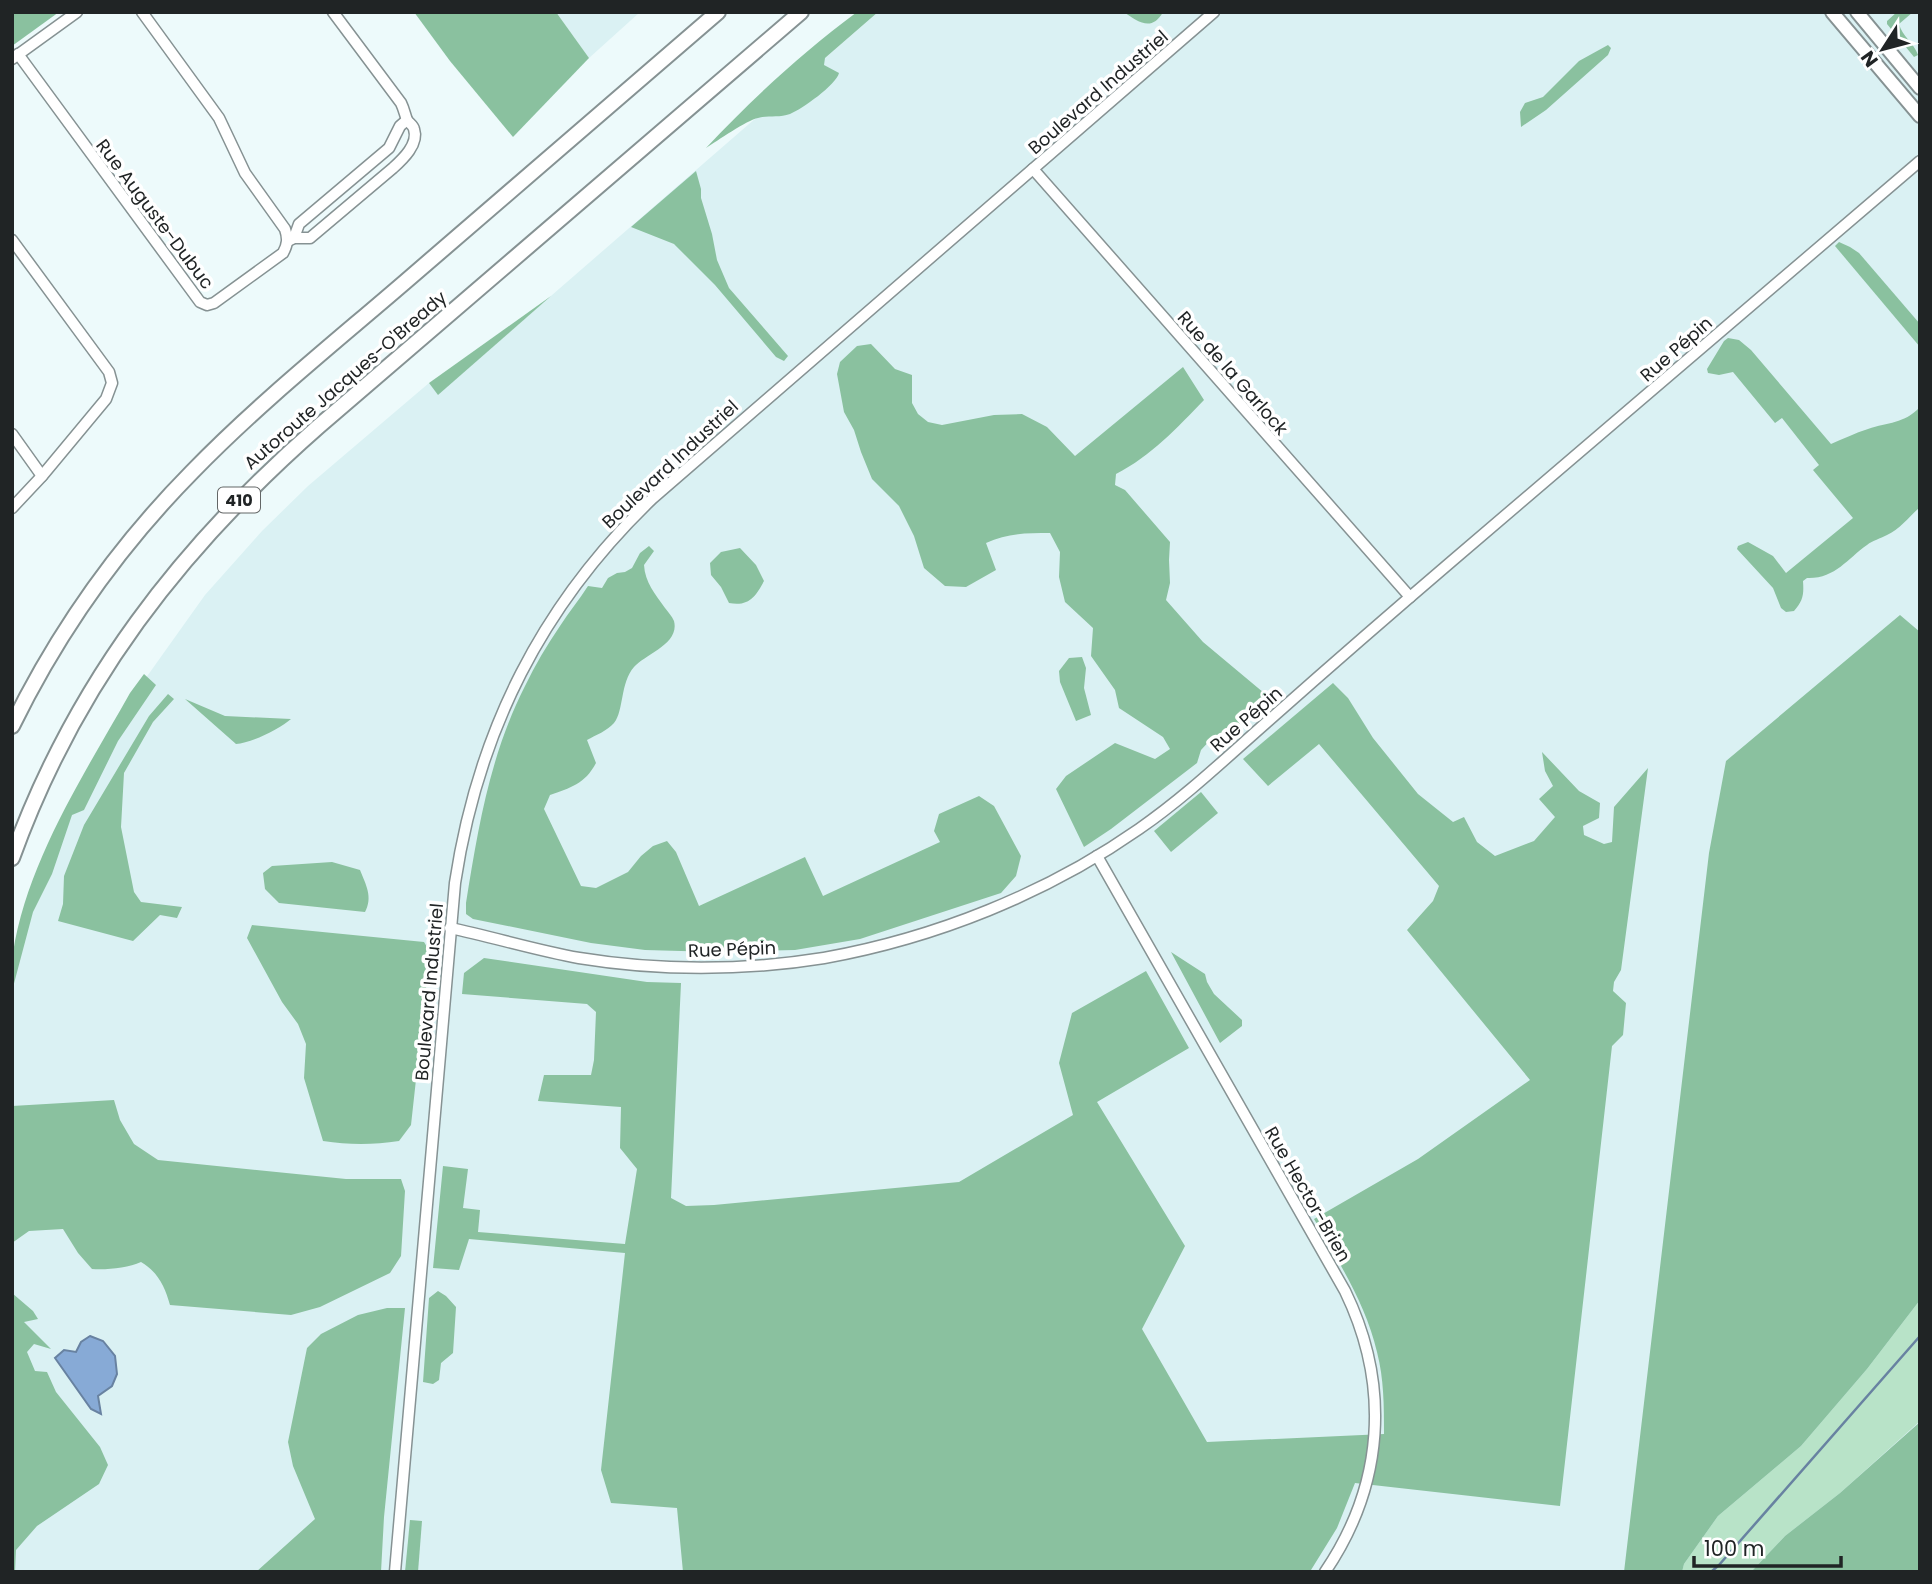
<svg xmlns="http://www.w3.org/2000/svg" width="1932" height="1584" font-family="Poppins,sans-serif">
	<rect width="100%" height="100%" fill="#edfafb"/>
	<g fill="#daf1f3">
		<polygon points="556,12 640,12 589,58"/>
		<polygon points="878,12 1920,12 1920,1572 12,1572 12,962 68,813 133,696 205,595 262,531 308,486 429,383 438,394"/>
	</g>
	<polygon fill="#b8e3c8" points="1920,1300 1920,1421 1840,1493 1785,1536 1751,1572 1682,1572 1684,1564 1718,1516 1801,1446 1867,1369"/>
	<g fill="#8ac19f">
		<polygon points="12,12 59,12 12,46"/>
		<polygon points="414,12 556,12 589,58 513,137 450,61"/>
		<path d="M857,12H878L825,58L824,65L839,73C836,85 802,109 790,114C779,118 768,115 758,118C747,120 717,141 706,148C753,98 802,53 857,12Z"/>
		<path d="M1124,12H1163C1152,32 1138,22 1124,12Z"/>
		<path d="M1897,12H1913L1899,24C1902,36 1914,43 1918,55L1914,57L1887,24V21Z"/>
		<polygon points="1608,45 1611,48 1608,55 1546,110 1521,127 1520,112 1525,103 1543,97 1579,61"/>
		<polygon points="696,171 701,189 701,198 712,234 717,260 729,288 788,356 784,361 776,357 715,285 674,244 631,227"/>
		<polygon points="1839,242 1850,247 1859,253 1920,324 1920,347 1835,246"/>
		<polygon points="551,296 438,395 429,383"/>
		<path d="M1728,338L1739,340L1751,350L1831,444C1843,439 1855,433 1868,429C1888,422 1904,424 1920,407V507C1910,516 1899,530 1887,535C1880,539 1873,540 1867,545C1847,559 1835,579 1807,578L1803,581C1804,595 1803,601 1794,611L1786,612L1781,608L1773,588L1737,549L1738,546L1748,542L1773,556L1786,573L1853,518L1813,470L1819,465L1782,418L1775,423L1733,372L1719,375L1708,373L1707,369L1724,341Z"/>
		<path d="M871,344L895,369L912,375V403L918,414L928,422L942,425L994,415L1022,414L1047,427L1075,456L1183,367L1204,400C1177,428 1151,456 1116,474L1115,485L1125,490L1170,542L1169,560L1170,583L1166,600L1203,642L1270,698L1224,737H1213L1201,750L1197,763L1111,829L1084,847L1056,789L1066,776L1115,743L1155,759L1170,749L1163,737L1119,708L1115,690L1091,656L1093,628L1065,602L1059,577L1060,552L1050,533C1027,533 1007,533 986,543L996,570L966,587L945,586L924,568L914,536L899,506L872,479L861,452L854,430L844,412L837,374L840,362L857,346Z"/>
		<path d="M649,546L654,551L644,565C645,582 655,594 665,608C668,612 672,616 674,621C680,644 645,654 634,667C620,683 624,710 614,723C607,731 596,735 587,740L596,763C585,784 570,788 550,795L544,809L581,886L596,888L628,872L641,856L653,846L667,841L676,852L699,906L805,857L823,896L940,842L934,831L939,814L979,796L994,806L1021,856L1016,876L1001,893L860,939L795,950L717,952L645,950L591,943L473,919L466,914V903C478,828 490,755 525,686C535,665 547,645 560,626C569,612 579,600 588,586L602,588L608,578L617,573L625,572L632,568L640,553Z"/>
		<path d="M740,548L756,565L764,581C756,596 749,607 729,603L721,587L711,575L710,563L721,552Z"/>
		<polygon points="1900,615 1920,632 1920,1300 1867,1369 1801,1446 1718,1516 1684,1564 1682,1572 1624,1572 1709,853 1726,761"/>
		<polygon points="1082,657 1086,668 1084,688 1091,715 1076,721 1060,682 1059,671 1069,658"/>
		<path d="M144,674L156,685L118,741L84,810L72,815L52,874L33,912L12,991C12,978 11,965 13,953C27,861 85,773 130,693Z"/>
		<path d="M1333,683L1348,698L1373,738L1418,794L1453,822L1464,817L1477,842L1495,856L1534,841L1555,817L1539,799L1553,786L1545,771L1542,752L1579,791L1600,803L1599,818L1583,826L1584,835L1604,844L1612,842L1614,807L1648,768L1621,970L1614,982L1613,991L1626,1003L1623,1035L1612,1046L1560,1506L1355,1483L1337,1528L1311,1570L1314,1572H683L677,1508L611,1503L601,1470L625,1253L469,1239L459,1270L433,1268L443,1166L468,1169L463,1208L480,1210L478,1232L625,1244L637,1169L620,1148L621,1107L538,1101L544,1075H591L594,1060L596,1012L587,1004L462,994L464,973L484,958L647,982L681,983L671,1198L686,1206L714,1205L959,1182L1073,1115L1059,1063L1072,1013L1146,971L1189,1048L1097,1102L1185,1246L1142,1329L1207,1442L1384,1434C1384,1406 1384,1379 1377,1352C1366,1304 1338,1261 1314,1219L1418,1159L1530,1080L1407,930L1433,901L1439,886L1319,744L1268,786L1243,759Z"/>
		<polygon points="168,694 174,699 153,722 124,773 121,827 134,892 141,902 182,907 177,918 160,915 133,941 58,921 63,904 64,876 84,825 149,716"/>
		<path d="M185,699L225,716L291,719C280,729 251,743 236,744Z"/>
		<polygon points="1201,792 1218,813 1171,852 1154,831"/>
		<path d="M332,862L360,870C366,885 373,897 365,912L279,903L265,889L263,873L272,866Z"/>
		<path d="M252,925L424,942L430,952L411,1125L399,1141C373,1145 349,1145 323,1141L304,1078L306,1044L298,1024L282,1002L247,938Z"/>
		<polygon points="1171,952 1205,974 1207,982 1214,994 1242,1020 1242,1026 1220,1043"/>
		<path d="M114,1100L120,1120L134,1144L158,1160L346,1179H401L405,1191L401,1256L390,1273L320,1307L291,1315L170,1305C165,1287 158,1272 141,1262C128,1268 107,1270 92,1269L78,1253L63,1229L29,1231L12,1243V1106Z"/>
		<polygon points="438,1291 446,1296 456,1307 453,1353 441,1363 439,1380 433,1384 423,1382 429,1298"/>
		<polygon points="12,1293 33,1311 38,1319 24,1322 51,1349 34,1344 27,1352 35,1371 47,1372 56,1392 100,1447 108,1465 99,1484 37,1526 16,1550 15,1572 12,1572"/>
		<polygon points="387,1308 405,1308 384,1517 381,1572 256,1572 315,1519 293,1466 288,1442 307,1348 321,1334 358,1315"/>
		<polygon points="1920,1422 1920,1572 1751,1572 1785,1536 1840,1493"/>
		<polygon points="410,1520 422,1521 418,1572 405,1572"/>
	</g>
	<polygon fill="#87aad6" stroke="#6882a1" stroke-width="2" points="90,1336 103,1341 115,1356 117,1374 112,1386 98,1396 101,1414 91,1409 55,1358 64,1350 76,1352 81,1342"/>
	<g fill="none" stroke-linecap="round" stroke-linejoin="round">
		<polyline stroke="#6882a1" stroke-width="2.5" points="1711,1572 1719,1565 1920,1336"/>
		<g stroke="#869293" stroke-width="13">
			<g id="minor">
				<path d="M18,54L200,302L207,305L214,303L283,253C288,244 288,238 285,229L245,173L219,118L142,12"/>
				<polyline points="12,59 77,12"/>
				<polyline points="1033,169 1410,597"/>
				<polyline points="294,238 299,224 389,148 400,126 407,120"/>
				<polyline points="12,240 109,372 112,383 106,399 42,476 12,508"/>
				<path d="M288,241L294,238H310L393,168C403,159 419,144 414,129C413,125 409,123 407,120C405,115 404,109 401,103L333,12"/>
				<polyline points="12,434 42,476"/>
				<path d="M1097,856L1345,1291C1391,1386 1384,1485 1325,1572"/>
				<path d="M450,928C493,937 535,950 579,958C658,971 744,971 824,958C935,938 1046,894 1139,829C1184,798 1225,759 1267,722C1328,668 1390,614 1452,561C1608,427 1764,294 1920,161"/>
				<path d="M395,1572L455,883C478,731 542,604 653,498L1214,12"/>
			</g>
		</g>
		<g stroke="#869293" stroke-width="16">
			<g id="major">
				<polyline points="1832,12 1920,116"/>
				<polyline points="1857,12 1920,88"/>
			</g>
		</g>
		<g stroke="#869293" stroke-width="18">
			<g id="highway">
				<path d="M12,726C58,632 119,546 192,472C258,404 333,344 405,282C509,192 614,102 718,12"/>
				<path d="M12,858C75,683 181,547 319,426L801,12"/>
			</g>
		</g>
		<use href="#minor" stroke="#fff" stroke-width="10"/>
		<use href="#major" stroke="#fff" stroke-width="12"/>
		<use href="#highway" stroke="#fff" stroke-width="14"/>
	</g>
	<g text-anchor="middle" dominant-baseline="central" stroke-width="7" stroke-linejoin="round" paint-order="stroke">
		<rect fill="#fff" stroke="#636666" stroke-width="2" x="218" y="487.5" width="42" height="25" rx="5"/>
		<g font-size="16" font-weight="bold" fill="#202425">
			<text x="239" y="500">410</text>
		</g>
		<g font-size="18" fill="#202425" stroke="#fff">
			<text transform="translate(1098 92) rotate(-41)">Boulevard Industriel</text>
			<text transform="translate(155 214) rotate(53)">Rue Auguste-Dubuc</text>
			<text transform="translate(1676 349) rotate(-41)">Rue Pépin</text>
			<text transform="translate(1233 373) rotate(49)">Rue de la Garlock</text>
			<text transform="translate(345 380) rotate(-41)">Autoroute Jacques-O'Bready</text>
			<text transform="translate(670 464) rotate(-43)">Boulevard Industriel</text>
			<text transform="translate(1246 719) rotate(-41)">Rue Pépin</text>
			<text transform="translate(732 949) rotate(-2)">Rue Pépin</text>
			<text transform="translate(429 992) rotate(-85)">Boulevard Industriel</text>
			<text transform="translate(1308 1194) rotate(60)">Rue Hector-Brien</text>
		</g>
	</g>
	<rect width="1932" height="1584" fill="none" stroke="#202425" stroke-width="28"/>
	<g transform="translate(1883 49) rotate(234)" stroke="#ffffff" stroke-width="5" paint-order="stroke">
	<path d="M0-5L12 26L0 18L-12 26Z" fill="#202425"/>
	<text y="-10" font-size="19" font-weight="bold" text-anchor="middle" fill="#202425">N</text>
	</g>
	<path d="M1694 1556v10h147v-10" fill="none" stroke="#202425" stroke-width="3.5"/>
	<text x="1704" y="1556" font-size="21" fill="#202425" stroke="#ffffff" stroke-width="5" paint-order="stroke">100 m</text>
</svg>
